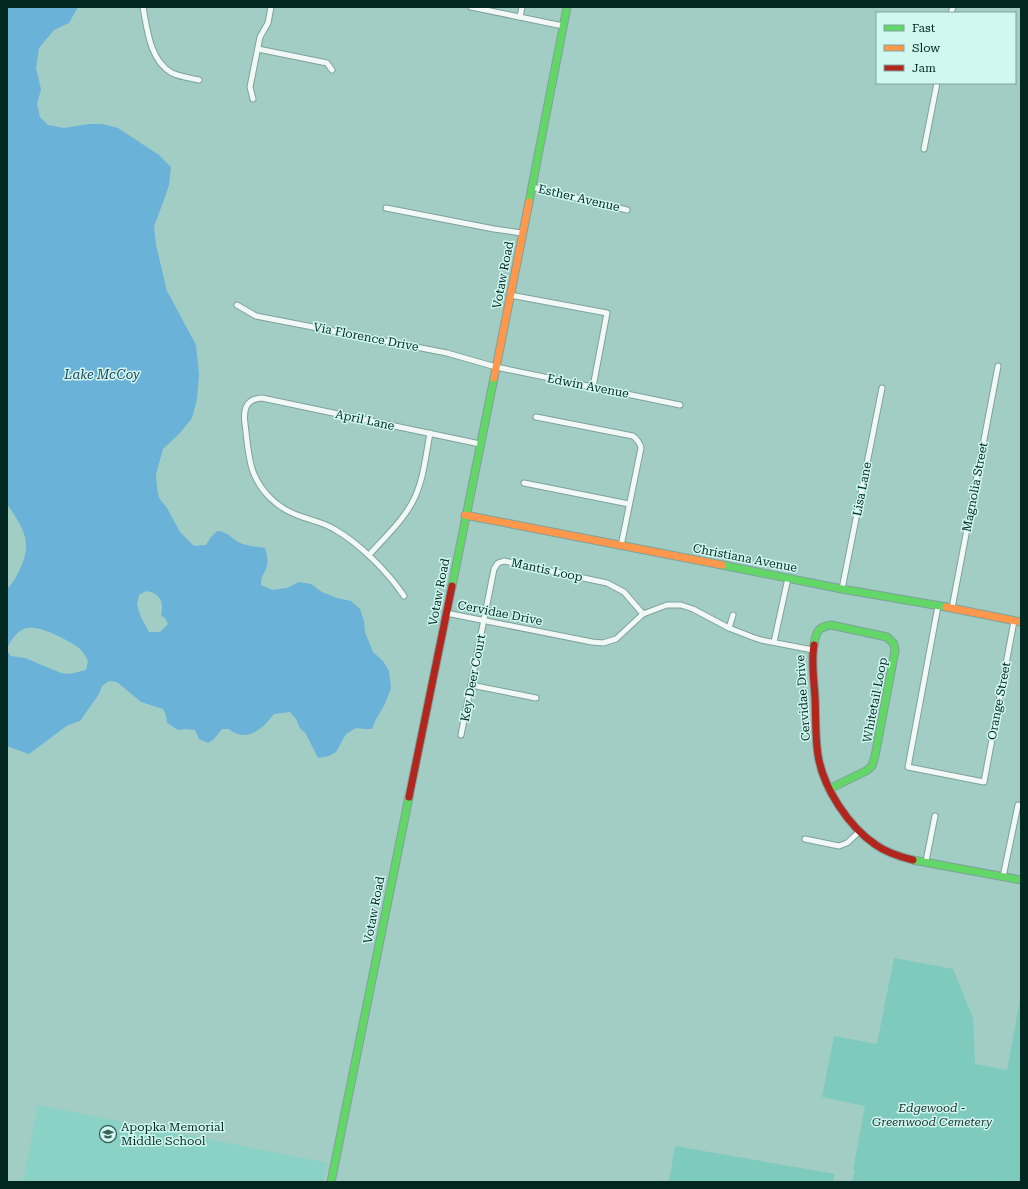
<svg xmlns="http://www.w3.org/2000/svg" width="1028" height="1189" font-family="'Roboto Serif',serif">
	<rect width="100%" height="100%" fill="#a1cdc5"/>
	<polygon fill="#8ad2c5" points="38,1105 327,1163 323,1182 23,1182"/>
	<g fill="#7ecabd">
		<polygon points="894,958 953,969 973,1018 975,1064 1007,1070 1021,994 1021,1182 993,1182 985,1180 984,1182 852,1182 855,1171 853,1170 865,1106 822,1097 834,1036 877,1044"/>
		<polygon points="675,1146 835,1174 833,1182 669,1182"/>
	</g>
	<path fill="#6ab2d7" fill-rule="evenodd" d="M7,7H78L69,23L54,30L39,48L36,68L41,89L37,104L40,117L48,125L64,128L89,124H102L118,128L159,155L171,167L169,185L164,200L154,226L156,245L167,291L196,345L199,374L197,399L192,418L180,433L163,449L156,474L157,488L159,498L167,508L180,532L194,546L206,545L211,537L217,531C229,532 230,538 240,543C247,546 257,547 265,548C267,555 269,561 266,569C263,576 261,576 261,585L272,590L287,588L299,582L311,584L322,592L337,598L351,601L360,609L364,621L365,632L373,652L383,661L389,671L391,688L385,704L376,719L372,729H365L356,728L346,734L336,752L329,756L318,758L306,734L300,728L296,719L290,712L274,714C263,728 247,744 229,729H222L214,739L208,743L199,739L195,730L184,729L178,730L167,723L166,715L163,709L141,702L117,682L109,681L102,686L99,694L80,721L68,725L29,754L7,746V651L11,656L25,658L61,673L70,674L86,670L88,661C86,657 83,651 79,648C70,641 38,624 26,628C17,631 11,640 7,648V589C13,583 16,578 19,571C34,542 23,528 7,504ZM146,591C161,593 164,603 161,616L165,618L168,624L160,632H149L141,617L137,605L139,595Z"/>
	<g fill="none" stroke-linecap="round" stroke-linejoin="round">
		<g stroke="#7ea29b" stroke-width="7">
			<g id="street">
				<path d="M143,7C147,29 150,61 172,73C180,77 191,78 199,80"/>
				<polyline points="471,7 563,26"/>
				<polyline points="951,13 953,7"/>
				<polyline points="520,17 522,7"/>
				<polyline points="258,49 327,63 332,70"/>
				<polyline points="253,99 250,87 260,37 268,23 271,7"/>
				<polyline points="924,149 937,83"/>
				<polyline points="532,187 627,210"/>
				<polyline points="386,208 494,229 522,233"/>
				<polyline points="510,295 607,313 593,387"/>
				<polyline points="237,305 256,316 447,353 496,367 680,405"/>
				<path d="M536,417L633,436C638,440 640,443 641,448L621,546"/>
				<polyline points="524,483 629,504"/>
				<path d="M369,555C385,537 405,519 415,497C424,477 426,454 430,433"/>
				<polyline points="842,589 882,388"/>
				<path d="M404,596C388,572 359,543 334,529C323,522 309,520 297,515C278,508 262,493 254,474C248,461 247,438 245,424C243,409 246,399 262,398L480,444"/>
				<polyline points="938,606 908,767 984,782 1014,621"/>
				<polyline points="952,608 998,366"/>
				<polyline points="446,613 592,642 603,643 616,639 643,614 667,605 681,605 693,609 729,628 752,637 761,640 813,650"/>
				<polyline points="729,628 733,615"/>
				<polyline points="774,642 788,578"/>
				<polyline points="471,685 536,698"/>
				<polyline points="461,735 494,569 498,563 504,561 607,583 624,592 643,614"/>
				<polyline points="805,839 839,846 847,843 860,831"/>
				<polyline points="926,861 935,816"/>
				<polyline points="1003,877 1018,805"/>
			</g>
		</g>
		<g stroke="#7ea29b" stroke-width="9">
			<g id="fast">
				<polyline points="529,202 567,7"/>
				<polyline points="722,565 842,589 946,607"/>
				<polyline points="452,586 494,378"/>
				<path d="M814,645C816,633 817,627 831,625L887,637L894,644L895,651L875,756L872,766L866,771L829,789"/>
				<polyline points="913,860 1021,880"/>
				<polyline points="331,1182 409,797"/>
			</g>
		</g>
		<g stroke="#7ea29b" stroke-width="9">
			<g id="slow">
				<polyline points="494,378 529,202"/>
				<polyline points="465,515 722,565"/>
				<polyline points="946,607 1021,622"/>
			</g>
		</g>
		<g stroke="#7ea29b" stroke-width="9">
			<g id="jam">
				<path d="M814,645C811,662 814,680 815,697C816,716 815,737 818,755C823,788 849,827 876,845C887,853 901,857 913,860"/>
				<polyline points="409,797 452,586"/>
			</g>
		</g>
		<use href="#street" stroke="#f1f8f6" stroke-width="5"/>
		<use href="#fast" stroke="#63d668" stroke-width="7"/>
		<use href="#slow" stroke="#ff974d" stroke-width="7"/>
		<use href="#jam" stroke="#b3261e" stroke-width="7"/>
	</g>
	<defs>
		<g id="school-ring" transform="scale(0.9)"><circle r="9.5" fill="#d1f8f0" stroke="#3a615a" stroke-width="1.5"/><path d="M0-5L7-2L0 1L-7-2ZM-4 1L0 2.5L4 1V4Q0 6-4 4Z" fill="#3a615a"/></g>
	</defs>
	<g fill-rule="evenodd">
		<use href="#school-ring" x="108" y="1134"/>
	</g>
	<g text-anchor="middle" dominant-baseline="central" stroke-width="3" stroke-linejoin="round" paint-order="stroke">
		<g font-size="12" fill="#022721" stroke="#d1f8f0">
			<text transform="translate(579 198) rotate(13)">Esther Avenue</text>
			<text transform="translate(503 275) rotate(-79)">Votaw Road</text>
			<text transform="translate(366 337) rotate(11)">Via Florence Drive</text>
			<text transform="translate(588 386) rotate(11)">Edwin Avenue</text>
			<text transform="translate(365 420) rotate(12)">April Lane</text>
			<text transform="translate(975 487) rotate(-79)">Magnolia Street</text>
			<text transform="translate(862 489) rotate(-79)">Lisa Lane</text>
			<text transform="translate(745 558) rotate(11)">Christiana Avenue</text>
			<text transform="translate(547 570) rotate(12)">Mantis Loop</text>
			<text transform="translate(439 592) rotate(-79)">Votaw Road</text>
			<text transform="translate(500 613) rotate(11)">Cervidae Drive</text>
			<text transform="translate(473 678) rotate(-79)">Key Deer Court</text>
			<text transform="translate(803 698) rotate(-94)">Cervidae Drive</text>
			<text transform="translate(875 700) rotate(-79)">Whitetail Loop</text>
			<text transform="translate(999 701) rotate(-79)">Orange Street</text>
			<text transform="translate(374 910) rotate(-79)">Votaw Road</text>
		</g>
		<g font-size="12" font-style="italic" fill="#203632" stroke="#d1f8f0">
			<text x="932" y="1108">Edgewood -<tspan x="932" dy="14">Greenwood Cemetery</tspan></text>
		</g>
		<g font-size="12" fill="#022721" stroke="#d1f8f0" text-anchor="start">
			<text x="121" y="1127">Apopka Memorial<tspan x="121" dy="14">Middle School</tspan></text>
		</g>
		<g font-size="13" font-style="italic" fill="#1d4159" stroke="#d1f8f0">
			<text x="102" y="374">Lake McCoy</text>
		</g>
	</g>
	<rect width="1028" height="1189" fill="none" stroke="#022721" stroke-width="16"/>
	<rect x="876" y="12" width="140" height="72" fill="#d1f8f0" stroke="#7ea49d"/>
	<rect x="884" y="25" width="20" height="6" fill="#63d668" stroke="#7ea49d"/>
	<text x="912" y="32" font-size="12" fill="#022721">Fast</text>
	<rect x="884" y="45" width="20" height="6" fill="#ff974d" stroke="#7ea49d"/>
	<text x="912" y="52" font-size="12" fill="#022721">Slow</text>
	<rect x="884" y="65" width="20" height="6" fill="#b3261e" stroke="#7ea49d"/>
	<text x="912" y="72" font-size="12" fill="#022721">Jam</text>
</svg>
